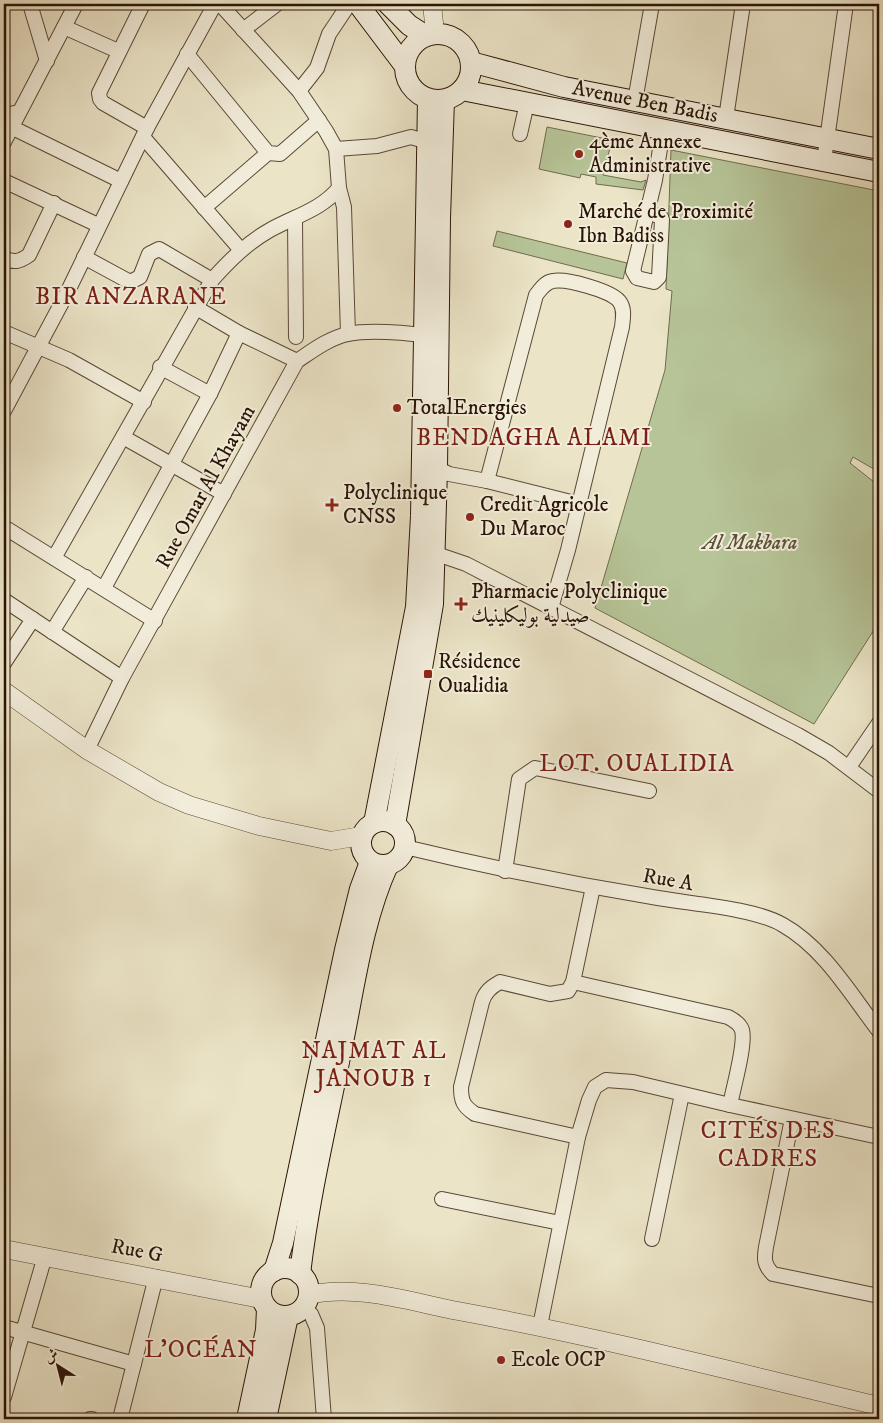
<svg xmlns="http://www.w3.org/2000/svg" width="883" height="1423" font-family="'IM FELL DW Pica',Amiri,serif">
	<rect width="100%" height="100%" fill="#ebe4c7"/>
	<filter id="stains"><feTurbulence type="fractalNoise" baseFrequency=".004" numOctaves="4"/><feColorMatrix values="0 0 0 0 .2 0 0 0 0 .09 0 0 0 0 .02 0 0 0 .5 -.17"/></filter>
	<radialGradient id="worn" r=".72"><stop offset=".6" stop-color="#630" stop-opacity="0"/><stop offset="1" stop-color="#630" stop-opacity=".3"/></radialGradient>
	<g fill="#b6c497" stroke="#706c4e">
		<polygon points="547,127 612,140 603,175 641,182 646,180 643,190 596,184 596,177 581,174 580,178 539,169"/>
		<polygon points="671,150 879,191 879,472 853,457 850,463 879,486 879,622 814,724 595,608 665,370 672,291 666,289"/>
		<polygon points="497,231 627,263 623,279 493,246"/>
	</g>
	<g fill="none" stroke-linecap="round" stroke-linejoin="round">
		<g stroke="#5a4836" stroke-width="16">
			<g id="minor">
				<polyline points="30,4 47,61"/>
				<polyline points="143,4 99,93 100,99 103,103 147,128"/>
				<polyline points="64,27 118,51"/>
				<polyline points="243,30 277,4"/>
				<polyline points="187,54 268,153 280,154 319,120"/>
				<polyline points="299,91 317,68 329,34 349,4"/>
				<polyline points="635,101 652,4"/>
				<polyline points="4,115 19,112"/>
				<polyline points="726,118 743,4"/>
				<polyline points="11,127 121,181"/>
				<polyline points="520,134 527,103"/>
				<polyline points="143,137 240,249"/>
				<polyline points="4,142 76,4"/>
				<polyline points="336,149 377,146 411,137 428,142"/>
				<polyline points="824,161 846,4"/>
				<polyline points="4,181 98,225"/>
				<polyline points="339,188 344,207 348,334"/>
				<polyline points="204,208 268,153"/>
				<polyline points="647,212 661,217 662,220 659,277 654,282 637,278 633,271 655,180 663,130"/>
				<polyline points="295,218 296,337"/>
				<polyline points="84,257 130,282 140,277 149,254 159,249 212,280"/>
				<path d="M4,258C14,263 19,262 29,255L54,203"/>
				<polyline points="195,307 239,333 297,361"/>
				<polyline points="4,332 69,360 144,402"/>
				<polyline points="160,367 210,394"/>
				<polyline points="4,411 68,291 147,128 215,4"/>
				<polyline points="123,437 224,494"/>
				<polyline points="431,465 449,474 487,481 579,504"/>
				<path d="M487,481L536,295C541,289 545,282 553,281C566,278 611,291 619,301C625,308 623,318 622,327L568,550L551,608"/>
				<polyline points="4,527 155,621"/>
				<polyline points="428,551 466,564 798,735 829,753 879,791"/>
				<path d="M54,558L212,280C230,260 247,243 270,230C295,216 321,210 339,188L336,149L326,131L299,91L220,4"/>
				<polyline points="104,588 210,394 239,333"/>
				<polyline points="4,600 122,678"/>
				<polyline points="52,632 86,577"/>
				<polyline points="4,663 33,619"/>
				<path d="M87,750L122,678L297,361C312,351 329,338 348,334C371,329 408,333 432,336"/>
				<polyline points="849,767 879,723"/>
				<path d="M405,847C488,867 572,884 658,898C692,904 754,908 783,925C824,948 851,995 879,1031"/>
				<polyline points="505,871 519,779 535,768 649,791"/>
				<path d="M573,982L728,1017C734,1020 740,1024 742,1030C746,1044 733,1089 730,1105"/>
				<path d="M792,1119L766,1247C764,1259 764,1265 773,1274L879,1296"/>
				<path d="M578,1137L475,1114C463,1106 461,1101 461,1087L482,1002C485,992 491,987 500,982L550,994L568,991L573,982L593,887"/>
				<polyline points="442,1199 560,1223"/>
				<polyline points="652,1239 682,1094"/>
				<polyline points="304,1308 311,1314 317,1328 324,1419"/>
				<polyline points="540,1326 578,1137 589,1100 595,1087 606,1080 633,1082 730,1105 879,1137"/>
				<polyline points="4,1327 134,1364"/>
				<polyline points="4,1397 45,1256"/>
				<polyline points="90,1419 92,1419"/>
				<polyline points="120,1419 156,1277"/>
			</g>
		</g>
		<g stroke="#5a4836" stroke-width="19">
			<g id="tertiary">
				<polyline points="432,4 435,33"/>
				<polyline points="4,691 87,750 159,792 189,805 259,826 331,841 361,836"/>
				<polyline points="4,1249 261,1299"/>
				<path d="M309,1295C357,1284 411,1302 458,1311C600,1337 739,1373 879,1406"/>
			</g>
		</g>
		<g stroke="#2a1405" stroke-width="22">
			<g id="secondary">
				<polyline points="358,4 404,65"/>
				<polyline points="388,4 409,25 426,36"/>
				<circle cx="438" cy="67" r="33"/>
				<polyline points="471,62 564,87 879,149"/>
				<polyline points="462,90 879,172"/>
				<circle cx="383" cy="843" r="22"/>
				<polyline points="374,823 416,607 421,516 428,99"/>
				<polyline points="395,825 433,604 437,469 440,218 444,100"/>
				<circle cx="285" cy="1292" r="24"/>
				<polyline points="274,1271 283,1243 345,950 360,889 370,862"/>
				<path d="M300,1274C309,1196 328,1119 343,1042C355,983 363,920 388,865"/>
				<polyline points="247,1419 266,1330 267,1309"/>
				<polyline points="266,1419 288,1316"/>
			</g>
		</g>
		<use href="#minor" stroke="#f2eddb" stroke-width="14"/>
		<use href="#tertiary" stroke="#f2eddb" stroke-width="18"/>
		<use href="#secondary" stroke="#f2eddb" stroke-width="20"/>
	</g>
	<g fill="#8f2418" stroke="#f2eddb" stroke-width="2">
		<circle cx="579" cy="154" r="5"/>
		<circle cx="568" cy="224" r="5"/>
		<circle cx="397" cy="408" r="5"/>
		<path d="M329.5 497.5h5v5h5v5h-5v5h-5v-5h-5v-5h5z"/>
		<circle cx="470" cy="517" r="5"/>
		<path d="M458.5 596.5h5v5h5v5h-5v5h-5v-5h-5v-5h5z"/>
		<rect x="423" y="669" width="10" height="10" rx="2.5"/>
		<circle cx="501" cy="1360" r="5"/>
	</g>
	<g text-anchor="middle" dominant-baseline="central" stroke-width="4" stroke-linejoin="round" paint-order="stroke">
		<g font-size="21" fill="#2a1405" stroke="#f2eddb">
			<text transform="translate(645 102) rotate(11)">Avenue Ben Badis</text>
			<text transform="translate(206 487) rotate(-61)">Rue Omar Al Khayam</text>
			<text transform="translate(668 880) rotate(10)">Rue A</text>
			<text transform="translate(137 1251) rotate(11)">Rue G</text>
		</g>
		<g font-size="21" fill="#2a1405" stroke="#f2eddb" text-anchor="start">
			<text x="589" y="142">4ème Annexe<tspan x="589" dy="24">Administrative</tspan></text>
			<text x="578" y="212">Marché de Proximité<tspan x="578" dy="24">Ibn Badiss</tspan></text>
			<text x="407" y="408">TotalEnergies</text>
			<text x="343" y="493">Polyclinique<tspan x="343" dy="24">CNSS</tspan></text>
			<text x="480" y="505">Credit Agricole<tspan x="480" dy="24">Du Maroc</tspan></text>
			<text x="471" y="592">Pharmacie Polyclinique<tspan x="471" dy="24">صيدلية بوليكلينيك</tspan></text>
			<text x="438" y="662">Résidence<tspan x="438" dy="24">Oualidia</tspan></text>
			<text x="511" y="1360">Ecole OCP</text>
		</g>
		<g font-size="21" font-style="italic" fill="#5b5238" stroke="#f2eddb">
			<text x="750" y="543">Al Makbara</text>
		</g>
		<g font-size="24" letter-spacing="1" fill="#7a1f14" stroke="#f2eddb">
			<text x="131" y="297">BIR ANZARANE</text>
			<text x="534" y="438">BENDAGHA ALAMI</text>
			<text x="637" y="764">LOT. OUALIDIA</text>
			<text x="374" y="1051">NAJMAT AL<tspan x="374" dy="28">JANOUB 1</tspan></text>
			<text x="768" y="1131">CITÉS DES<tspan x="768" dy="28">CADRES</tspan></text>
			<text x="201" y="1350">L'OCÉAN</text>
		</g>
	</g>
	<rect width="883" height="1423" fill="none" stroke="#ebe4c7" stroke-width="20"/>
	<rect x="5" y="5" width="873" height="1413" fill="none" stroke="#2a1405" stroke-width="2.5"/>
	<rect x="10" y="10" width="863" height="1403" fill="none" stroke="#2a1405"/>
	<g transform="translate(58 1366) rotate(324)" stroke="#f2eddb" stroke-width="4" paint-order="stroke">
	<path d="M0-4L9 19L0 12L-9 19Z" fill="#2a1405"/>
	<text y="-8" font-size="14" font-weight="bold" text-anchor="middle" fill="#2a1405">ش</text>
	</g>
	<rect width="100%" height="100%" filter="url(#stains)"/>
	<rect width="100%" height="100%" fill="url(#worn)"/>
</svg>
